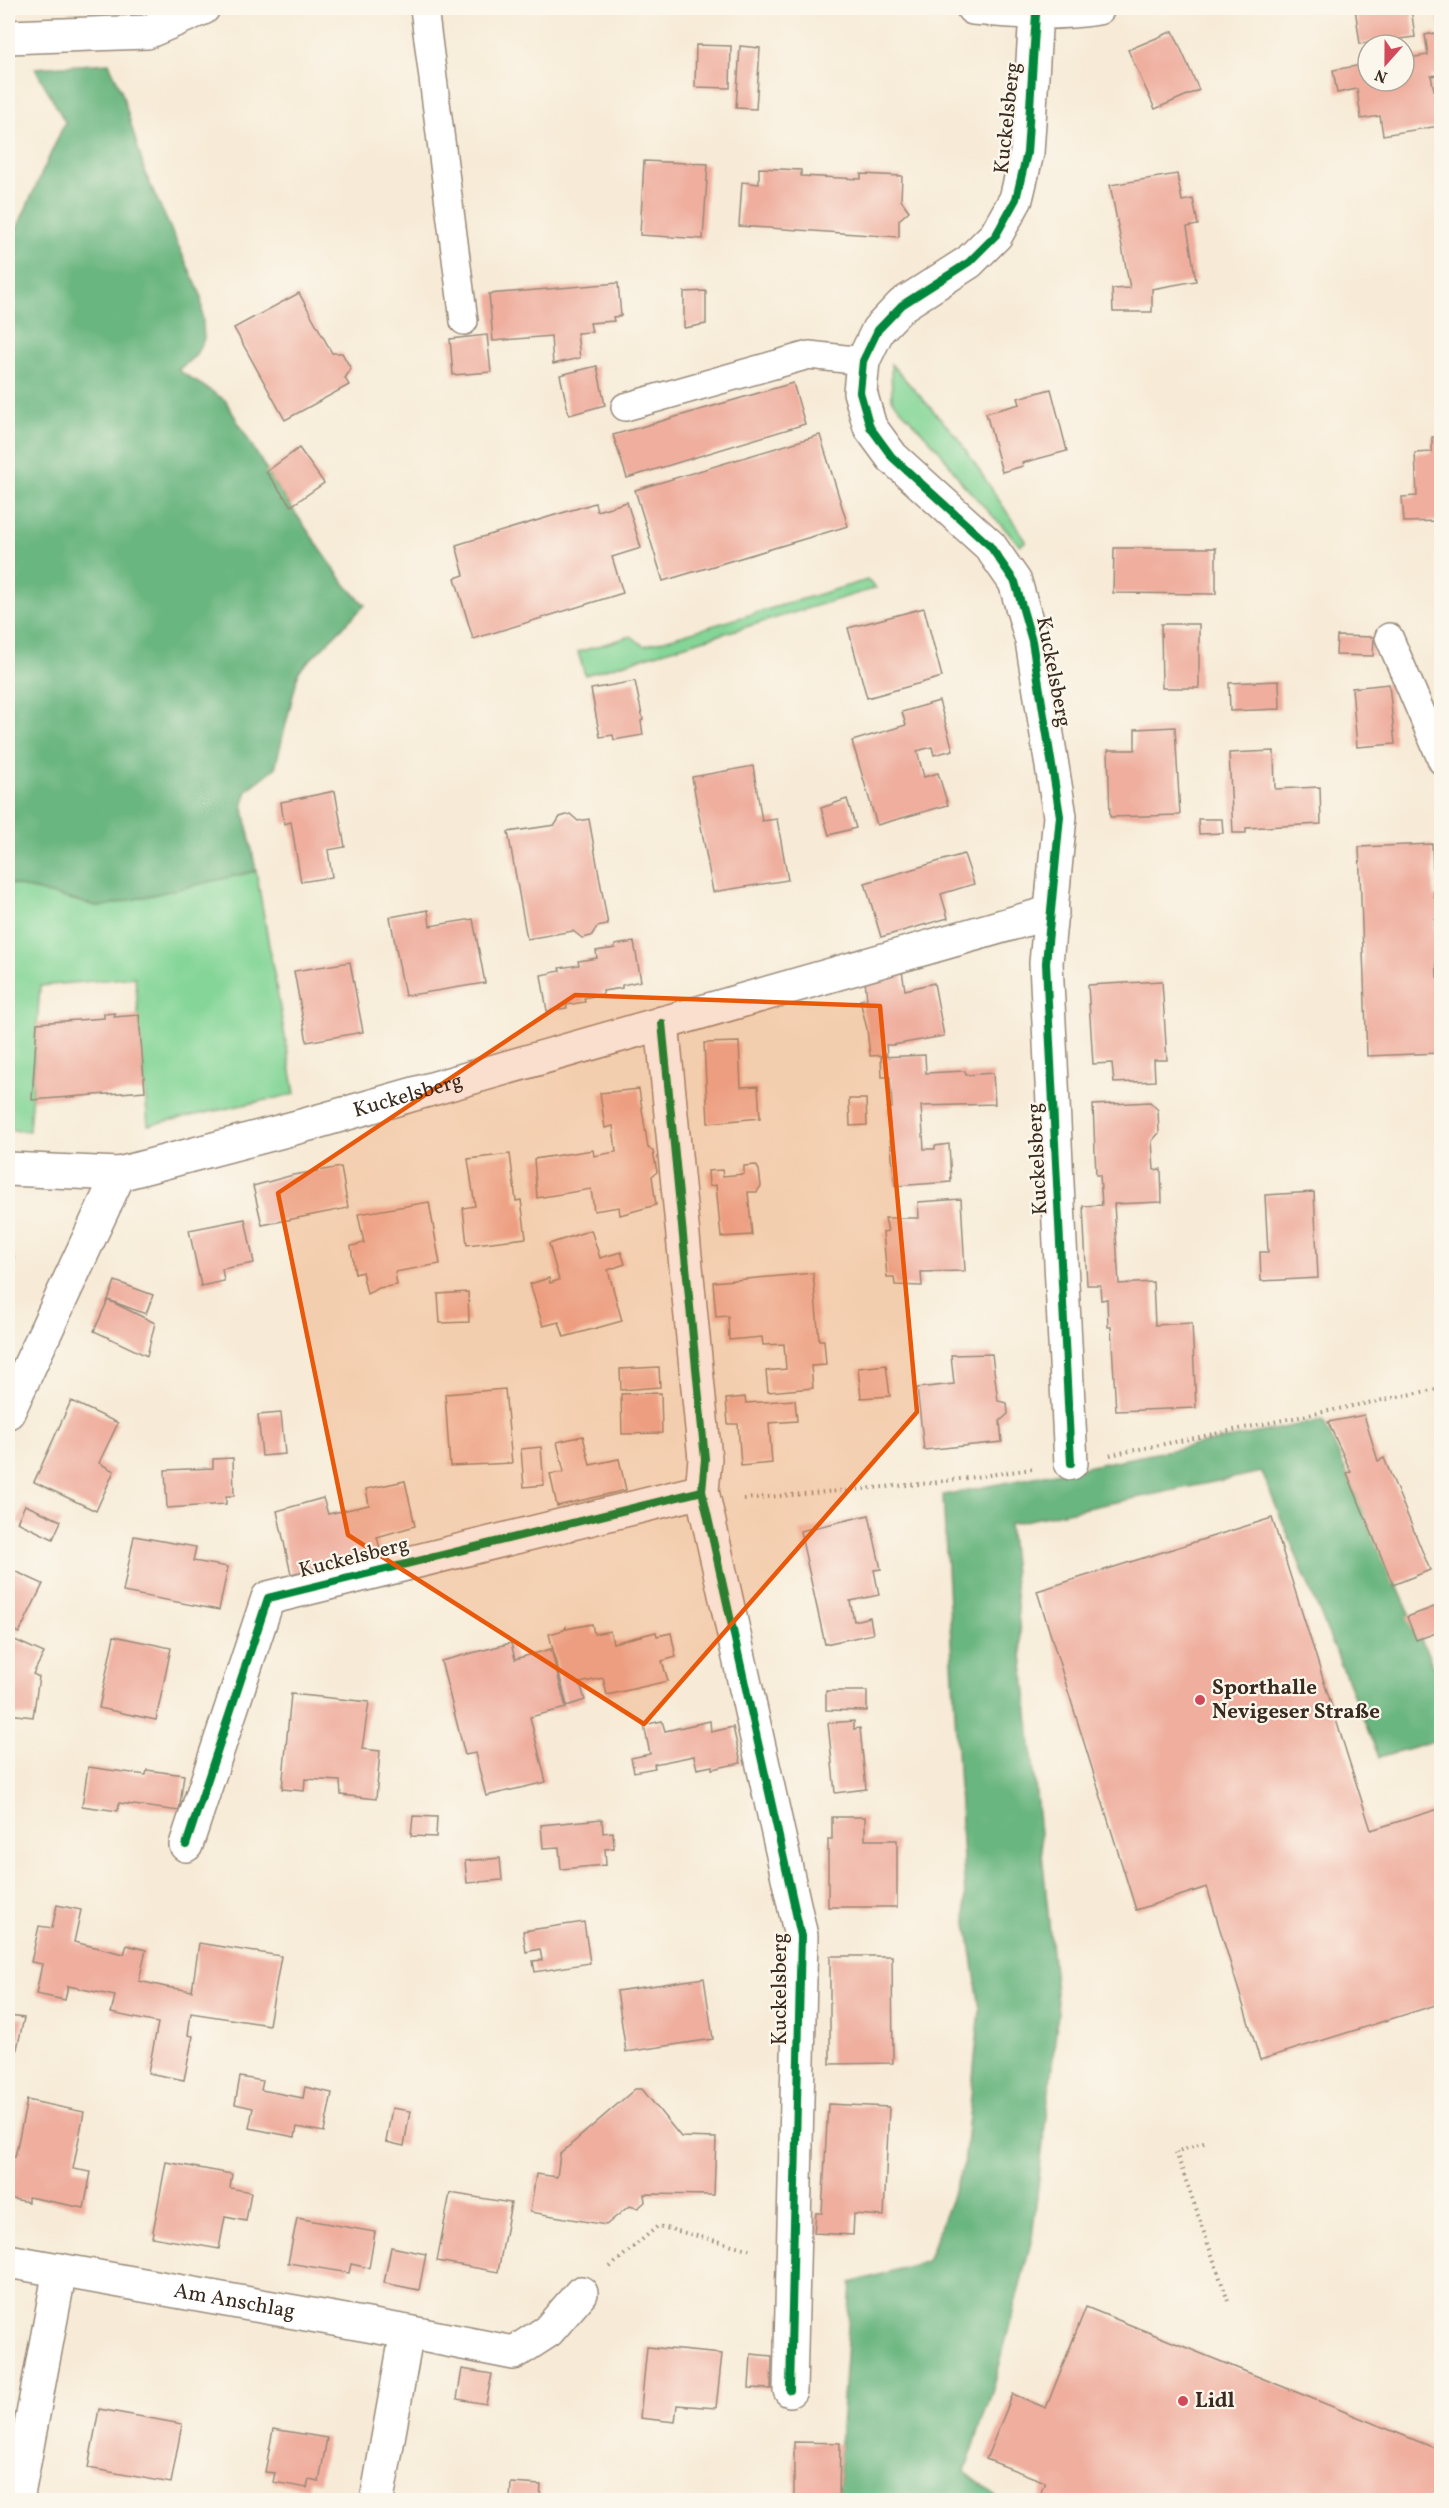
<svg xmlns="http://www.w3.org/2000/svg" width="1449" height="2508" font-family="Vollkorn,serif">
	<rect width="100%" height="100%" fill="#fbf7ec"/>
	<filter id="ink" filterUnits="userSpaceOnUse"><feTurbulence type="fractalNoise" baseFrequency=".0167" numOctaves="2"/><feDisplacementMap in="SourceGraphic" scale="12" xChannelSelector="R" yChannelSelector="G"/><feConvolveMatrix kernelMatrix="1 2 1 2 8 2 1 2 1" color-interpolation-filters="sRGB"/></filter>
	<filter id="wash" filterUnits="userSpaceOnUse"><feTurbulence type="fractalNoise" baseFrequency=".008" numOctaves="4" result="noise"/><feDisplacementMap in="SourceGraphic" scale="24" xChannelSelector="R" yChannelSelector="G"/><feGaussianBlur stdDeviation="1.35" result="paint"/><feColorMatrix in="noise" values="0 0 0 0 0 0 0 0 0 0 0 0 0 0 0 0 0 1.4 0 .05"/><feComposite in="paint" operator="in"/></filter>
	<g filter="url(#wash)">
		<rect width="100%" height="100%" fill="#f7ebd7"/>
		<g fill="#84d597" stroke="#60805a" stroke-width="1.5">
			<polygon points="891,364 958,438 1026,541 1020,545 963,484 940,451 892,400"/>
			<polygon points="867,580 876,588 585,675 578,652 631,636 644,646"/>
			<polygon points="256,871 295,1094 148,1125 135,977 40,986 29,1131 8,1130 8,883 100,907"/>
		</g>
		<g fill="#6bb680" stroke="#53704f" stroke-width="1.5">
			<polygon points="109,63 121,90 145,173 201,295 204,339 195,356 178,370 225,400 271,478 344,583 365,605 299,671 275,768 247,790 243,804 256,871 100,907 8,883 8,248 65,122 35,68"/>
			<polygon points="1323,1420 1433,1666 1441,1665 1441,1739 1379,1757 1262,1472 1009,1524 1058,2013 1032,2238 994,2386 965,2472 1002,2500 839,2500 840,2443 851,2283 927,2261 964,2164 980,2010 966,1916 943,1495"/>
		</g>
		<g id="blocks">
			<g fill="#efae9e">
				<polygon points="1355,8 1411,8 1415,37 1360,44"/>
				<polygon points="1437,8 1442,8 1442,31 1440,31"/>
				<polygon points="1173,31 1199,90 1155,109 1128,50"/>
				<polygon points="1435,33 1436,37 1442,36 1442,74 1431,76 1434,90 1442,89 1442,132 1439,126 1383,135 1380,116 1361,119 1357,89 1337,93 1333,70 1368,64 1368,81 1404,81 1404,59 1428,55 1425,35"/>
				<polygon points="696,45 731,46 730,88 695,87"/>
				<polygon points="740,46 760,48 756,109 736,108"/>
				<polygon points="644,161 708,164 703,239 640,235"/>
				<polygon points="759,168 801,170 801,176 861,179 861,174 902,176 901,200 909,211 899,220 899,237 739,226 742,182 759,184"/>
				<polygon points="1177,174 1182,201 1193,199 1198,225 1187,227 1196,281 1152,289 1152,312 1113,312 1112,289 1130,288 1110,185"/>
				<polygon points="618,283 621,316 613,317 614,321 590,323 592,332 577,333 580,358 553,364 551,336 493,341 489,294"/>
				<polygon points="706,291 706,324 684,328 684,292"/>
				<polygon points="299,293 332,353 342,353 351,369 345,378 349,385 285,420 234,328"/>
				<polygon points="487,335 491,372 453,375 450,339"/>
				<polygon points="597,366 605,405 569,415 560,375"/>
				<polygon points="793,383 805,424 627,478 613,435"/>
				<polygon points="1051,389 1067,451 1022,463 1023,466 1002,472 986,413 1020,404 1018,398"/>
				<polygon points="820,435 848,526 663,581 635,490"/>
				<polygon points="1432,437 1442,437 1442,521 1404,522 1402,497 1417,496 1415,453 1432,452"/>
				<polygon points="299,448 324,483 291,506 266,472"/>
				<polygon points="627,502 641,548 612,557 623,593 473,639 455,578 464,575 456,545 595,503 597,511"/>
				<polygon points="1114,548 1216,548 1216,594 1113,593"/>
				<polygon points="924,608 942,677 867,698 848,628"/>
				<polygon points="1161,624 1199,624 1199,688 1162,688"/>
				<polygon points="1337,636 1374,637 1373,656 1336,655"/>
				<polygon points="635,681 643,720 641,721 643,735 614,740 613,735 600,737 591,689"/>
				<polygon points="1279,681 1280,709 1230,711 1229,683"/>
				<polygon points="1389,684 1395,744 1357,747 1352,688"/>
				<polygon points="939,701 953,750 934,755 932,747 917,751 924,777 938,773 948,805 877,825 852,741 906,725 902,712"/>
				<polygon points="1175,727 1180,815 1110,817 1108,750 1135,750 1135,729"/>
				<polygon points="1274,751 1275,789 1320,787 1321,824 1246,828 1246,833 1233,833 1229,753"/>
				<polygon points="753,766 762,821 777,819 788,880 713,892 692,777"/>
				<polygon points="335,791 345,847 328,850 332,877 301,882 291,822 284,824 281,802"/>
				<polygon points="847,799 856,828 829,835 821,808"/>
				<polygon points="570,814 578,821 589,819 608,925 597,927 591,936 582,938 573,931 527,939 508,832 555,825 560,817"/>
				<polygon points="1198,819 1222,819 1223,833 1199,834"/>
				<polygon points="1432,844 1434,897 1442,897 1442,919 1435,920 1437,977 1442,977 1442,1000 1438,1000 1440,1053 1367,1056 1359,847"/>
				<polygon points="964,854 974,884 941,894 948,918 881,937 865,883"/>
				<polygon points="428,910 430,926 473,919 485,983 405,996 390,917"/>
				<polygon points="634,942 641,981 622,985 622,988 603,991 603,994 584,998 585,1002 566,1005 567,1008 547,1011 541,975 560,971 559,968 579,965 578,961 597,958 596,951 615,948 615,945"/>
				<polygon points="350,962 363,1032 307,1042 294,971"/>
				<polygon points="902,971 905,990 934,983 944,1036 893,1045 886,1045 887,1055 870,1056 867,1029 860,1000 867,999 865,981"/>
				<polygon points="1162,981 1167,1060 1154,1060 1155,1081 1114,1083 1112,1063 1093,1064 1088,985"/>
				<polygon points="115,1013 114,1017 139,1015 145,1091 32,1100 37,1023 104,1018 104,1014"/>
				<polygon points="739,1042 741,1087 758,1086 760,1118 708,1123 704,1043"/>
				<polygon points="925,1055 926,1073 965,1071 966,1075 993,1073 995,1104 921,1106 924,1149 935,1149 935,1146 949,1144 951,1182 895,1186 887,1108 892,1108 890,1077 882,1077 881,1057"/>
				<polygon points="639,1089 648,1148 653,1151 657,1172 652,1176 656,1205 620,1215 619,1207 594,1211 591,1189 537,1198 534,1159 593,1150 594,1156 616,1152 613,1126 605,1128 600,1093"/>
				<polygon points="849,1099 866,1099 867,1125 850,1126"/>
				<polygon points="1150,1102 1158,1110 1159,1133 1152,1141 1154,1170 1161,1169 1162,1202 1114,1204 1119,1284 1153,1282 1155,1325 1192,1323 1196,1408 1116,1411 1111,1327 1108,1327 1107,1299 1101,1300 1100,1285 1087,1285 1083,1206 1102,1205 1100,1175 1096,1175 1093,1105"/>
				<polygon points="510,1154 516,1201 521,1200 526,1238 467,1245 463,1208 475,1206 468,1159"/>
				<polygon points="756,1165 759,1170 761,1186 757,1192 748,1192 752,1235 721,1237 716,1185 709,1186 708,1171 722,1170 723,1176 744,1174 744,1166"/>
				<polygon points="341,1167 348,1208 262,1225 253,1186 293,1175"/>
				<polygon points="1314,1192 1318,1278 1261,1281 1260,1252 1268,1252 1265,1195"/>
				<polygon points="961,1199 965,1271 921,1272 922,1286 895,1285 894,1277 887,1277 883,1232 888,1231 885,1218 919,1218 918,1202"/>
				<polygon points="429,1202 440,1264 395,1272 397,1285 379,1288 367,1294 362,1272 355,1274 351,1246 364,1243 358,1214"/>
				<polygon points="245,1219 254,1263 222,1269 224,1281 201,1286 189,1230"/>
				<polygon points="591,1230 600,1258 621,1252 625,1264 608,1270 622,1321 564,1337 559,1322 543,1326 530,1284 549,1278 550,1283 559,1280 549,1244"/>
				<polygon points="8,1254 14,1257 8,1271"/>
				<polygon points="813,1273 819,1340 824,1340 826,1365 811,1366 813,1388 768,1392 766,1371 786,1369 784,1344 763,1345 762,1337 729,1340 728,1316 716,1317 713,1282"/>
				<polygon points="115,1281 153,1295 146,1314 108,1300"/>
				<polygon points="468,1292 469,1322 440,1323 438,1294"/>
				<polygon points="108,1300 155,1323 147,1356 94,1331"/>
				<polygon points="992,1354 998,1401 1007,1403 1008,1414 1000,1421 1002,1442 924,1450 917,1388 954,1384 951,1355"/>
				<polygon points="886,1365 890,1396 861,1398 858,1368"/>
				<polygon points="659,1367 660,1387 621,1390 620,1369"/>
				<polygon points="505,1389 512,1463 450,1466 445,1394"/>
				<polygon points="661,1393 662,1433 622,1434 621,1394"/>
				<polygon points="745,1397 746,1403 795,1400 797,1421 769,1423 772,1463 741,1466 738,1424 728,1424 726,1399"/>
				<polygon points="71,1401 118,1423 99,1463 114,1471 96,1511 34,1482"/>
				<polygon points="281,1413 285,1454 262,1456 258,1415"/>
				<polygon points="1364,1415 1378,1461 1384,1458 1430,1570 1393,1585 1347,1473 1351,1472 1328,1422"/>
				<polygon points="583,1436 590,1465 619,1459 626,1490 557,1506 550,1474 564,1472 557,1442"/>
				<polygon points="541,1447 544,1485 524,1487 521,1449"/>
				<polygon points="233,1458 234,1496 226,1496 226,1504 167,1508 165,1470 213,1468 213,1459"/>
				<polygon points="405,1481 415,1526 377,1537 381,1553 291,1574 277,1511 323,1498 328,1514 369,1505 366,1489"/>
				<polygon points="25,1505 61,1521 53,1539 17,1522"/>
				<polygon points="869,1515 881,1569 874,1570 879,1595 850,1601 854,1621 870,1617 873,1634 825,1644 800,1531"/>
				<polygon points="1272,1518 1371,1830 1442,1808 1442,2003 1260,2060 1207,1887 1136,1910 1037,1591"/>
				<polygon points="134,1536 196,1547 193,1561 228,1567 219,1610 123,1592"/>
				<polygon points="8,1568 43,1584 19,1633 8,1628"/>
				<polygon points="1437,1606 1442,1617 1442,1631 1416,1640 1407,1617"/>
				<polygon points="592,1624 594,1634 610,1631 613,1643 656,1632 657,1636 671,1633 676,1657 662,1661 668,1681 607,1695 603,1678 580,1683 585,1700 567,1706 549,1634 564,1630 566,1627 566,1629"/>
				<polygon points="114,1636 171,1648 156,1720 99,1708"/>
				<polygon points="8,1637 44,1653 33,1674 39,1677 33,1717 8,1714"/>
				<polygon points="511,1643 515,1659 551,1649 566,1708 530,1717 546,1782 486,1796 475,1753 465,1755 441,1661"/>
				<polygon points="826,1691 867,1691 867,1711 826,1710"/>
				<polygon points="291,1694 369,1702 362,1749 380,1751 376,1799 341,1795 340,1781 305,1779 304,1791 282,1789"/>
				<polygon points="662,1721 665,1731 710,1721 711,1732 733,1727 741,1763 712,1769 712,1766 697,1769 694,1756 654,1764 655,1768 634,1772 631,1758 650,1754 644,1725"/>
				<polygon points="854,1721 854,1729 860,1728 866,1789 835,1793 828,1723"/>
				<polygon points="88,1767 146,1775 147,1770 184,1775 179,1811 119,1803 118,1811 82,1806"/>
				<polygon points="413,1816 437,1817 436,1837 411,1836"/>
				<polygon points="832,1817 865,1817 865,1840 897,1840 897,1907 828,1907 828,1839 832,1839"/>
				<polygon points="602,1819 603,1833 613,1832 614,1848 605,1849 606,1865 561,1869 559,1847 543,1848 541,1825"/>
				<polygon points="500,1858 502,1880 467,1883 465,1861"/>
				<polygon points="57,1905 81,1910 74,1942 124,1954 127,1945 146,1950 139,1981 166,1987 192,1991 199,1943 281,1956 269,2025 191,2013 188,2035 193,2036 184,2080 148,2073 158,2023 111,2013 115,1996 68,1986 65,2000 36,1994 42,1964 31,1962 39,1926 52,1928"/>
				<polygon points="584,1922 590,1963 535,1972 533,1961 542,1960 540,1949 526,1952 523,1931"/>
				<polygon points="830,1956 892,1956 893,2063 830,2064"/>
				<polygon points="704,1978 713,2039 626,2052 617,1991"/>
				<polygon points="8,2016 24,2018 14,2062 8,2060"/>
				<polygon points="240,2077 263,2081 261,2090 303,2098 305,2087 332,2093 324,2132 297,2127 295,2137 249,2128 253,2108 235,2104"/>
				<polygon points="635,2089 642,2089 681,2137 716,2138 714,2195 644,2194 645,2202 638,2208 629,2206 606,2225 530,2212 536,2174 557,2177 560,2154"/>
				<polygon points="27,2100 84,2112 73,2169 91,2172 84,2208 28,2197 28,2202 8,2198 8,2155 15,2157"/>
				<polygon points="828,2104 889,2107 884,2216 854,2214 853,2235 814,2233 816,2213 822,2213"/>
				<polygon points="392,2108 410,2111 404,2146 386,2142"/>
				<polygon points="166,2162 232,2174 230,2188 251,2192 246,2221 225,2217 219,2249 152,2237"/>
				<polygon points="450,2193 511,2203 498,2272 437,2261"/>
				<polygon points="297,2218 375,2232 369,2268 351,2264 349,2273 288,2263"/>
				<polygon points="391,2247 426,2254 419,2290 384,2283"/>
				<polygon points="1086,2307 1442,2451 1442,2500 1038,2500 1045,2482 986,2459 1013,2394 1046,2408"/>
				<polygon points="647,2347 722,2354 716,2408 677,2405 675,2422 640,2418"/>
				<polygon points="751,2354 772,2356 771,2389 749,2388"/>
				<polygon points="462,2369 492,2374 486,2404 457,2399"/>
				<polygon points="99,2409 182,2424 171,2483 88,2468"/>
				<polygon points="273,2429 327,2438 319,2482 309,2480 307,2488 273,2482 275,2473 265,2472"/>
				<polygon points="794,2442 840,2443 839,2500 794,2500"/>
				<polygon points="511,2483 541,2485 540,2500 510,2500"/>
			</g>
		</g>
	</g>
	<g filter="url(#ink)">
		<use href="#blocks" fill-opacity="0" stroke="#998a7a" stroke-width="1.5"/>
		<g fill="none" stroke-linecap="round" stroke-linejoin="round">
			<g stroke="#998a7a" stroke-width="30">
				<g id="lane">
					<polyline points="424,8 464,321"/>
					<polyline points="625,407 809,355 863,361"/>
					<polyline points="1389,637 1442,761"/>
				</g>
			</g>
			<g stroke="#998a7a" stroke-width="36">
				<g id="street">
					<path d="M973,8C1017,12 1054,15 1098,8"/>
					<polyline points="1036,14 1027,153 1016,199 996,235 969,262 902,305 878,330 863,361 860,392 870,427 892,457 990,546 1015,582 1032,641 1060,816 1046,963 1071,1463"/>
					<polyline points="8,37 147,32 203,8"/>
					<polyline points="662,1023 705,1459 702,1491 801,1936 790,2390"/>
					<polyline points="8,1169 119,1174"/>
					<path id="s1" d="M8,1412L119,1174L309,1124L1052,912"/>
					<polyline points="186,1845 268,1598 702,1491"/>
					<path id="s2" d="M8,2261L407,2332L514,2353L548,2331L581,2293"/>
					<polyline points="17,2500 60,2270"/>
					<polyline points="377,2500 407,2332"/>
				</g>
			</g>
			<g stroke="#998a7a" stroke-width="4" stroke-dasharray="1.5 4.5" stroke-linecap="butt">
				<polyline points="1110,1455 1442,1388"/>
				<polyline points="744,1499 931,1483 1032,1469"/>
				<polyline points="1204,2142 1176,2152 1228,2301"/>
				<polyline points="610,2267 658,2226 752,2250"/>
			</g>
			<use href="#lane" stroke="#fff" stroke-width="27"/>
			<use href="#street" stroke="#fff" stroke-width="33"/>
			<g stroke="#fbf7ec" stroke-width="11">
				<g id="cycleway">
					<polyline points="1036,14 1027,153 1016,199 996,235 969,262 902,305 878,330 863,361 860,392 870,427 892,457 990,546 1015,582 1032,641 1060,816 1046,963 1071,1463"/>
					<polyline points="662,1023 705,1459 702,1491 801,1936 790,2390"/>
					<polyline points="186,1845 268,1598 702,1491"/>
				</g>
			</g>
			<use href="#cycleway" stroke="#00873e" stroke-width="8"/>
		</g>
	</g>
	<path fill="#e8590c" fill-opacity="0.2" stroke="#e8590c" stroke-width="4.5" stroke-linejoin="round" d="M575,995L880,1006L917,1412L644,1724L348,1535L278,1193Z"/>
	<g fill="#d1495b" stroke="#fbf7ec" stroke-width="2">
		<circle cx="1200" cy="1700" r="6"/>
		<circle cx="1183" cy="2401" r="6"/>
	</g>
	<g text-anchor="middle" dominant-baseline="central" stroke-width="4.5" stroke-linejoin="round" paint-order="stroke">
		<g font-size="21" fill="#3b2a1e" stroke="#fbf7ec">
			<text transform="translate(1008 118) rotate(-84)">Kuckelsberg</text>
			<text transform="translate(1053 672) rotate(79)">Kuckelsberg</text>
			<text stroke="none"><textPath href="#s1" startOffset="562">Kuckelsberg</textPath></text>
			<text transform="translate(1038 1159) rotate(-93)">Kuckelsberg</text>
			<text transform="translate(354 1558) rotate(-14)">Kuckelsberg</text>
			<text transform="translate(780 1989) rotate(-90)">Kuckelsberg</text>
			<text stroke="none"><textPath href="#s2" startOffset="230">Am Anschlag</textPath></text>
		</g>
		<g font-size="21" font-weight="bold" fill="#3b2a1e" stroke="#fbf7ec" text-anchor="start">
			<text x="1212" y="1688">Sporthalle<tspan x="1212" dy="24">Nevigeser Straße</tspan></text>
			<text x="1195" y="2401">Lidl</text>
		</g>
	</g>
	<rect width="1449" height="2508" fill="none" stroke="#fbf7ec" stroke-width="30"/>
	<g transform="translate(1386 63) rotate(201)"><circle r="28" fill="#fbf7ec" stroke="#aea59a" stroke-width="1.5"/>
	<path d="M0-4.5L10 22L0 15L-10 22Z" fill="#d1495b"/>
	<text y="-9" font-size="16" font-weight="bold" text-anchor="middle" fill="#3b2a1e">N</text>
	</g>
</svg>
